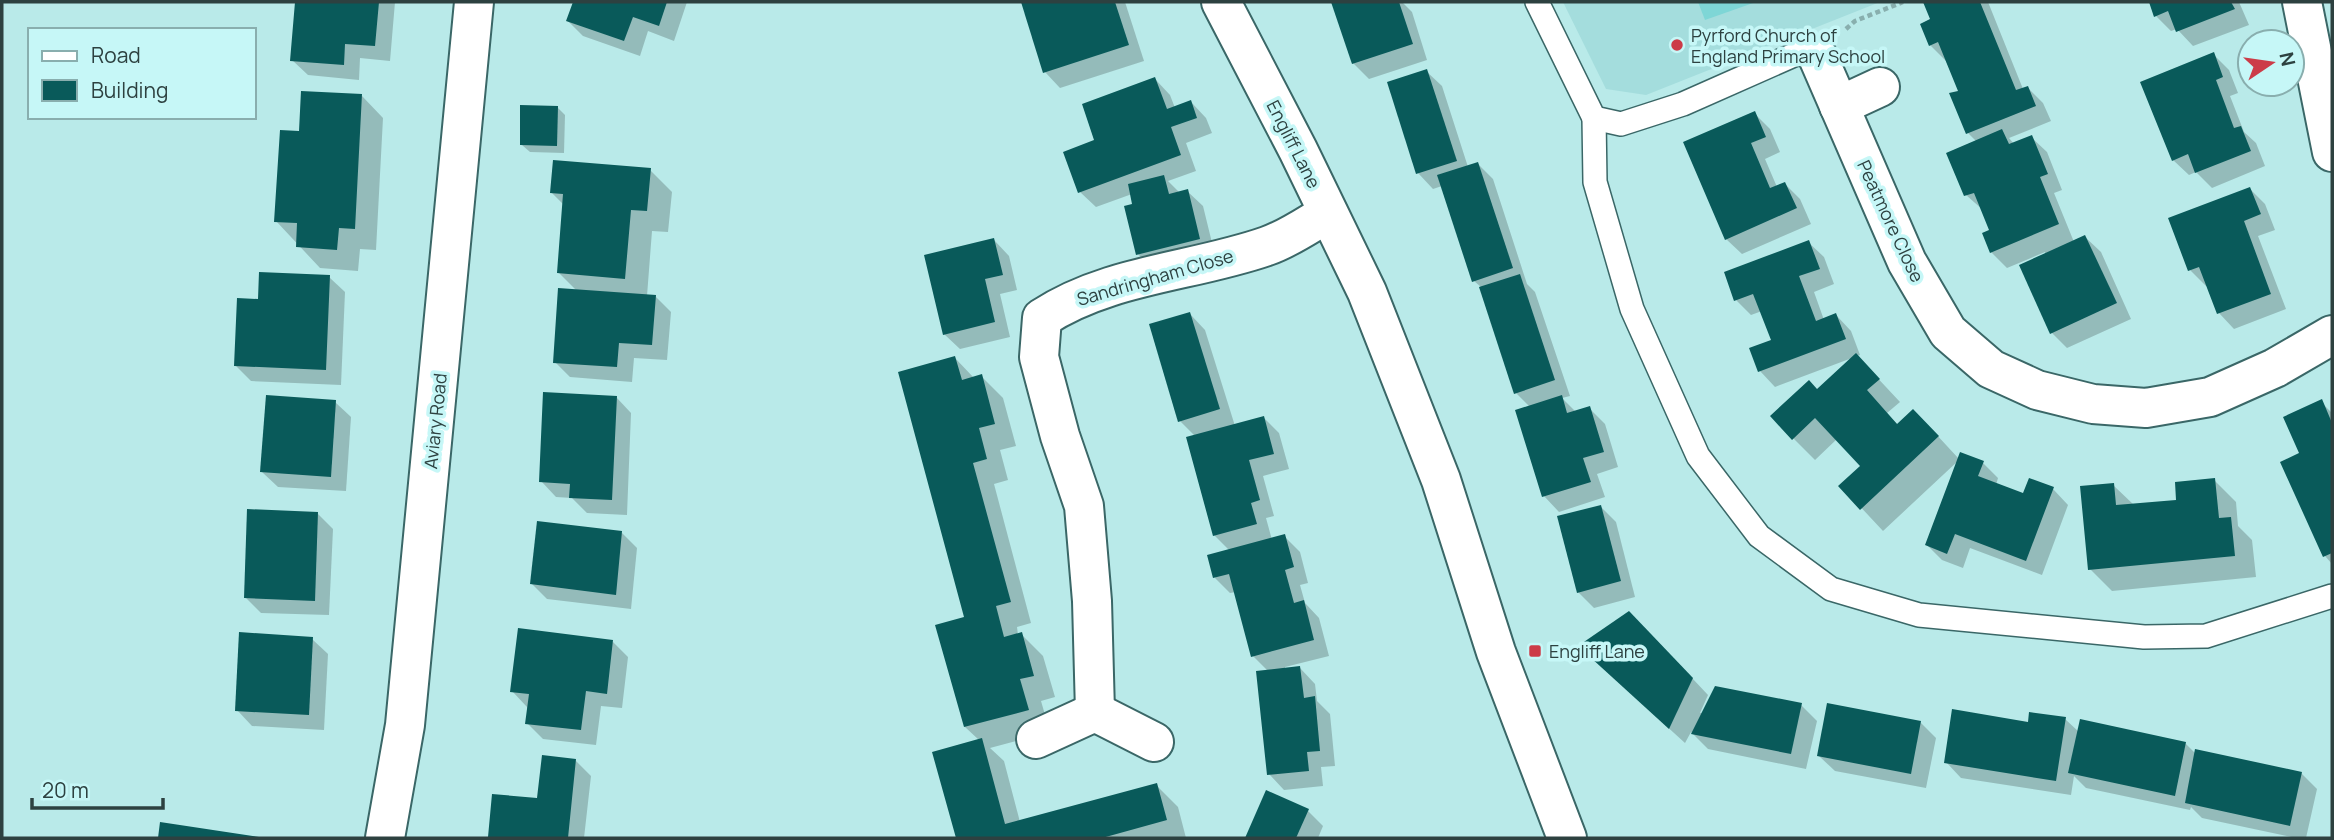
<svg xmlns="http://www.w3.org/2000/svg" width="2334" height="840" font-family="Manrope,sans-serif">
	<rect width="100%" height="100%" fill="#b9eae9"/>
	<polygon fill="#a4dddd" points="1563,2 1880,2 1646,95 1606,89"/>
	<polygon fill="#7ed6d6" points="1698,2 1756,2 1705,20"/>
	<g fill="#0003">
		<polygon points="297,2 395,2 390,61 360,58 359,80 308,75 292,60"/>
		<polygon points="574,2 687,2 674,41 648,31 640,56 583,36 568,21"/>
		<polygon points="1023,2 1125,2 1144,61 1060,88 1045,72"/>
		<polygon points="1333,2 1402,2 1412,12 1427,60 1369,79 1353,63"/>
		<polygon points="1925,2 1988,2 2023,89 2028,88 2043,103 2051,121 2009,138 2014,144 2031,137 2047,152 2062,190 2054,193 2074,242 2085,237 2101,252 2131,319 2067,348 2052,333 2045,252 2007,268 1991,252 1991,231 1983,210 1966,195 1977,142 1968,133 1960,92 1946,61 1930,45 1932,20"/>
		<polygon points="2150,2 2239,2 2249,25 2193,46 2177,29 2171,31 2156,16"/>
		<polygon points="2213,54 2229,70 2238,93 2230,96 2244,132 2256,143 2265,166 2212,188 2196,172 2189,175 2173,160"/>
		<polygon points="1426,71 1442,86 1468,167 1478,164 1493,179 1527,284 1535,292 1570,396 1562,398 1576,412 1589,408 1605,424 1618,467 1597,474 1605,497 1559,512 1544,496 1530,407 1516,393 1481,287 1474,281 1442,186 1433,189 1418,173"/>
		<polygon points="1155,79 1170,95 1175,108 1191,102 1206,118 1212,133 1186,143 1196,171 1168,181 1180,193 1187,191 1203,206 1215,255 1153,270 1138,254 1132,194 1096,207 1080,192 1097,141"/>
		<polygon points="362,96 383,118 376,250 360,249 358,271 320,268 276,221 301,133"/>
		<polygon points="557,107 565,115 564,153 530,152 522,145"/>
		<polygon points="1754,113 1770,129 1780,152 1765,159 1777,187 1785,184 1800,199 1811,224 1742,254 1726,239"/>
		<polygon points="650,170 672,192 668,232 652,231 647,296 655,296 671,312 667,360 634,358 632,382 570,377 555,362 577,291 559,273 564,205 552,193"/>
		<polygon points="2250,189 2265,204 2275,230 2258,236 2286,309 2234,329 2219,313 2208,285 2206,286 2190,270"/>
		<polygon points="994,240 1009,256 1017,290 1000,294 1010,337 960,349 944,334"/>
		<polygon points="1808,242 1824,257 1834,284 1814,292 1824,320 1836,315 1851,331 1860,355 1857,356 1900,402 1887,413 1898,425 1935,433 1959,459 1983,463 1998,478 1996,485 2024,495 2053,489 2068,505 2042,575 1970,548 1963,568 1942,560 1927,545 1959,460 1883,531 1841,486 1862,467 1837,439 1815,460 1793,438 1817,391 1852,358 1775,387 1760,371 1773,341 1762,311 1751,315 1736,300"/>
		<polygon points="329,277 345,292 341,385 251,381 235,365 259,301"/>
		<polygon points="1190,314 1205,330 1235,426 1264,418 1279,433 1289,469 1263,476 1274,516 1266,518 1272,540 1284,536 1300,552 1308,583 1300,585 1305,603 1319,618 1329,656 1285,667 1285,669 1300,668 1315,684 1317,701 1330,714 1335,766 1321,767 1323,786 1284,790 1269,774 1268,671 1253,656 1236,592 1230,593 1215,578 1230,551 1214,535 1195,436 1180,421"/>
		<polygon points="955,358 974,378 981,376 1003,398 1016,446 1000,450 1008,480 994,484 1031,623 1017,627 1018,635 1021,634 1043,656 1055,697 1041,701 1050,732 990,748 1004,761 1020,822 1156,785 1178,807 1186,838 958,838 934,753 979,740 965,727 966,618"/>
		<polygon points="616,397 631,413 627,515 587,513 572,498 556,497 541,481"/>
		<polygon points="335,402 351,417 346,491 278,487 262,472"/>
		<polygon points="2321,402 2332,413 2332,564 2325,556 2283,463 2301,454"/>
		<polygon points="2214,480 2236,502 2238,526 2252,540 2256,577 2112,591 2090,569 2113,485 2134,505 2178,501"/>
		<polygon points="1601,507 1616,522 1635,597 1594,608 1578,592"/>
		<polygon points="317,513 333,529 329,615 261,613 246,598"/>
		<polygon points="622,533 637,548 631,609 547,599 532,584"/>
		<polygon points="1645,628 1708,695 1700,713 1801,705 1817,721 1806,769 1708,749 1691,732 1685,743 1596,662"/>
		<polygon points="312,639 328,654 324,730 252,726 237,710"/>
		<polygon points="613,642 628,657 622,708 601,706 596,745 543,739 527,723 527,707 512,691"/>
		<polygon points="2065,719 2079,732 2185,743 2196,754 2301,773 2317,789 2306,838 2296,838 2202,818 2191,807 2190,810 2086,788 2074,776 2071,795 1961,778 1946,762 2030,724"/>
		<polygon points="1920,722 1936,738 1926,788 1835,771 1819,756"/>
		<polygon points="575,760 591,776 584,838 491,838 489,836 539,800"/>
		<polygon points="1267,792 1308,811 1323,826 1318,838 1247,838"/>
	</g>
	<g fill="#095a5a">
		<polygon points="295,2 379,2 375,46 345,44 344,65 290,61"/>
		<polygon points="573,2 667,2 659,26 633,17 624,41 566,21"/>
		<polygon points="1021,2 1115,2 1129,45 1043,73"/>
		<polygon points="1331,2 1399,2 1413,44 1352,64"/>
		<polygon points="1923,2 1980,2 2016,90 2028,86 2036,106 1966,134 1949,93 1958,91 1938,42 1929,46 1920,24 1930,19"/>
		<polygon points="2149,2 2231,2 2235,9 2176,32 2168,11 2154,17"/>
		<polygon points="2214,52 2223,77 2216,80 2234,128 2241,126 2251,151 2195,173 2188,154 2172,161 2140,82"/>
		<polygon points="1427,69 1457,161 1416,174 1387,82"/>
		<polygon points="1155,77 1167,109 1191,100 1197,118 1171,127 1181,155 1078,193 1063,152 1094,140 1082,104"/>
		<polygon points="301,91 362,94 355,229 339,228 337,250 296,247 297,223 274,222 280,130 299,131"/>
		<polygon points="520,105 558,106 557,146 520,145"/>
		<polygon points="1755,111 1766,137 1751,143 1770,188 1785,182 1797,208 1725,240 1683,142"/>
		<polygon points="2002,129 2009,144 2032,135 2048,174 2040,177 2059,224 1990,253 1982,233 1989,230 1974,193 1964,196 1946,153"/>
		<polygon points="553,160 651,168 647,211 631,210 625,279 557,273 563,194 550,193"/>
		<polygon points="1478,162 1513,268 1472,282 1437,175"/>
		<polygon points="1164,175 1169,194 1188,189 1200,239 1136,255 1124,206 1132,204 1128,184"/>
		<polygon points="2250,187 2261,214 2244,221 2271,294 2217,314 2199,267 2188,271 2168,218"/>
		<polygon points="2085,235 2117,303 2050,334 2019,265"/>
		<polygon points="994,238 1003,275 985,279 995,322 943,335 924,255"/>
		<polygon points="1809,240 1820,269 1799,276 1816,321 1836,313 1846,339 1758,372 1749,348 1771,340 1753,294 1734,301 1724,272"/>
		<polygon points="259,272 330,275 326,370 234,366 237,298 258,299"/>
		<polygon points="1520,274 1555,380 1514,394 1479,287"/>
		<polygon points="558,288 656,295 652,345 619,343 617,367 553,363"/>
		<polygon points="1190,312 1220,409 1178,422 1149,324"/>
		<polygon points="1856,353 1880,379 1867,390 1897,424 1913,409 1939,436 1860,510 1838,486 1860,466 1815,418 1792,440 1770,416 1809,380 1817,389"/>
		<polygon points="955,356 962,380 982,374 995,424 979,428 987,459 973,463 1011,602 996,606 1004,637 1022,632 1034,676 1020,679 1029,710 964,727 935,625 964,617 898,372"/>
		<polygon points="543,392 617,396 612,500 569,498 570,484 539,482"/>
		<polygon points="266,395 336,400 331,477 260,472"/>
		<polygon points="1562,395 1567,413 1590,406 1604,452 1583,458 1591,482 1542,497 1515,410"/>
		<polygon points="2322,399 2332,423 2332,553 2323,557 2280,462 2299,453 2283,417"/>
		<polygon points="1264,416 1274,454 1249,460 1260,500 1251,503 1257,524 1213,536 1186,437"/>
		<polygon points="1960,452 1984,461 1978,476 2023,493 2029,478 2054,487 2026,561 1955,534 1947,554 1925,545"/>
		<polygon points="2215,478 2219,518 2231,517 2235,556 2088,570 2080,486 2114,483 2116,505 2176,500 2175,482"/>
		<polygon points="1601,505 1621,581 1577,593 1557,516"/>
		<polygon points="247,509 318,512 315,601 244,598"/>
		<polygon points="537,521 622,531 616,595 530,584"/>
		<polygon points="1285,534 1294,567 1285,570 1294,603 1304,600 1314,640 1251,657 1229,574 1213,578 1207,555"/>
		<polygon points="1629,611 1693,678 1669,729 1578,646"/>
		<polygon points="518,628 613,640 607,694 586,691 581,730 525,724 529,694 510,692"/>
		<polygon points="239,632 313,637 309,715 235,711"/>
		<polygon points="1300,666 1304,698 1315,696 1320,751 1307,752 1309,771 1267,775 1256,671"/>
		<polygon points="1715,686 1802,703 1791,754 1691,734"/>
		<polygon points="1827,703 1921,721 1911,774 1817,756"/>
		<polygon points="1952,709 2028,722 2029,712 2066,717 2056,781 1944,763"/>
		<polygon points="2080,719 2186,742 2175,796 2068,773"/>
		<polygon points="982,738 1005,824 1157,783 1167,820 1102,838 956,838 932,752"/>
		<polygon points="2195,749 2302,772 2290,826 2185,803"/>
		<polygon points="542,755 576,759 568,838 488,837 492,794 537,798"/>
		<polygon points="1266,790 1309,809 1296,838 1245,838"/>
		<polygon points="160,822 259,837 259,838 158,838"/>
	</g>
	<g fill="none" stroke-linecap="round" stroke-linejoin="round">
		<g stroke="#3a6767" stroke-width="26">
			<g id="service">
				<polyline points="1537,2 1594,118 1621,124 1683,104 1796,54 1817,55"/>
				<polyline points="1594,118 1595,182 1632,309 1698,456 1759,536 1831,589 1919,615 2144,637 2206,636 2332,596"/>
			</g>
		</g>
		<g stroke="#3a6767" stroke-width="42">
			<g id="minor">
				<polyline points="1221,2 1298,150 1367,292 1441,480 1496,652 1567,838"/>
				<polyline points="2302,2 2332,152"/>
				<polyline points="1817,55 1907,262 1948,332 1991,369 2037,390 2093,404 2146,408 2210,397 2275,368 2332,335"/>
				<polyline points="1839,106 1880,87"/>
				<path d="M1095,712L1092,601L1084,506L1060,436L1039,357L1042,318C1109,274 1193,272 1267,246C1288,239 1309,224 1328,213"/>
				<polyline points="1036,739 1095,712 1154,742"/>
				<polyline points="385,838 405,725 474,2"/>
			</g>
		</g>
		<polyline stroke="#88afae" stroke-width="4.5" stroke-dasharray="5 3.5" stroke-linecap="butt" points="1846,29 1855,21 1903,2"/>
		<use href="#service" stroke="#fff" stroke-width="23"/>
		<use href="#minor" stroke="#fff" stroke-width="38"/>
	</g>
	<g fill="#cc3c48" stroke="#c6f7f7" stroke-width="2.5">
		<circle cx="1677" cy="45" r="7"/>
		<rect x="1528" y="644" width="14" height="14" rx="3.5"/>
	</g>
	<g text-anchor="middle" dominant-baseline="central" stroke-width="7" stroke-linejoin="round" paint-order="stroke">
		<g font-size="18" fill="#2d4140" stroke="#c6f7f7" text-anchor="start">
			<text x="1691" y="35">Pyrford Church of<tspan x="1691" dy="21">England Primary School</tspan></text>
			<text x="1549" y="651">Engliff Lane</text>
		</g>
		<g font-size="18" fill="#2d4140" stroke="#c6f7f7">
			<text transform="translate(1294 144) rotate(63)">Engliff Lane</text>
			<text transform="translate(1891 221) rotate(65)">Peatmore Close</text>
			<text transform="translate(1155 277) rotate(-16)">Sandringham Close</text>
			<text transform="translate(435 421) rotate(-84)">Aviary Road</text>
		</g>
	</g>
	<rect width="2334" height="840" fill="none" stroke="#2d4140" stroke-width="7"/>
	<rect x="28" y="28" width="228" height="91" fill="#c6f7f7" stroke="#89aeae" stroke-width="2"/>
	<rect x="42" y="51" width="35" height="10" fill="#ffffff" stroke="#89aeae" stroke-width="2"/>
	<text x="91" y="63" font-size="21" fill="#2d4140">Road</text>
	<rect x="42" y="80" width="35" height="21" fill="#095a5a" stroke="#89aeae" stroke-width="2"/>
	<text x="91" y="98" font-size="21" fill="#2d4140">Building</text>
	<g transform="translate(2271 63) rotate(77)"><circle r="33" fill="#c6f7f7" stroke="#89aeae" stroke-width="2"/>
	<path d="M0-5L12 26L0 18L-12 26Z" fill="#cc3c48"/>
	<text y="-10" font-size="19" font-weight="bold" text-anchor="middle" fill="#2d4140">N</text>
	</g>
	<path d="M32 798v10h131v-10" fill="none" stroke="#2d4140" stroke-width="3.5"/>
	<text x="42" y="798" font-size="21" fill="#2d4140" stroke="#c6f7f7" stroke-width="5" paint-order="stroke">20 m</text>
</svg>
